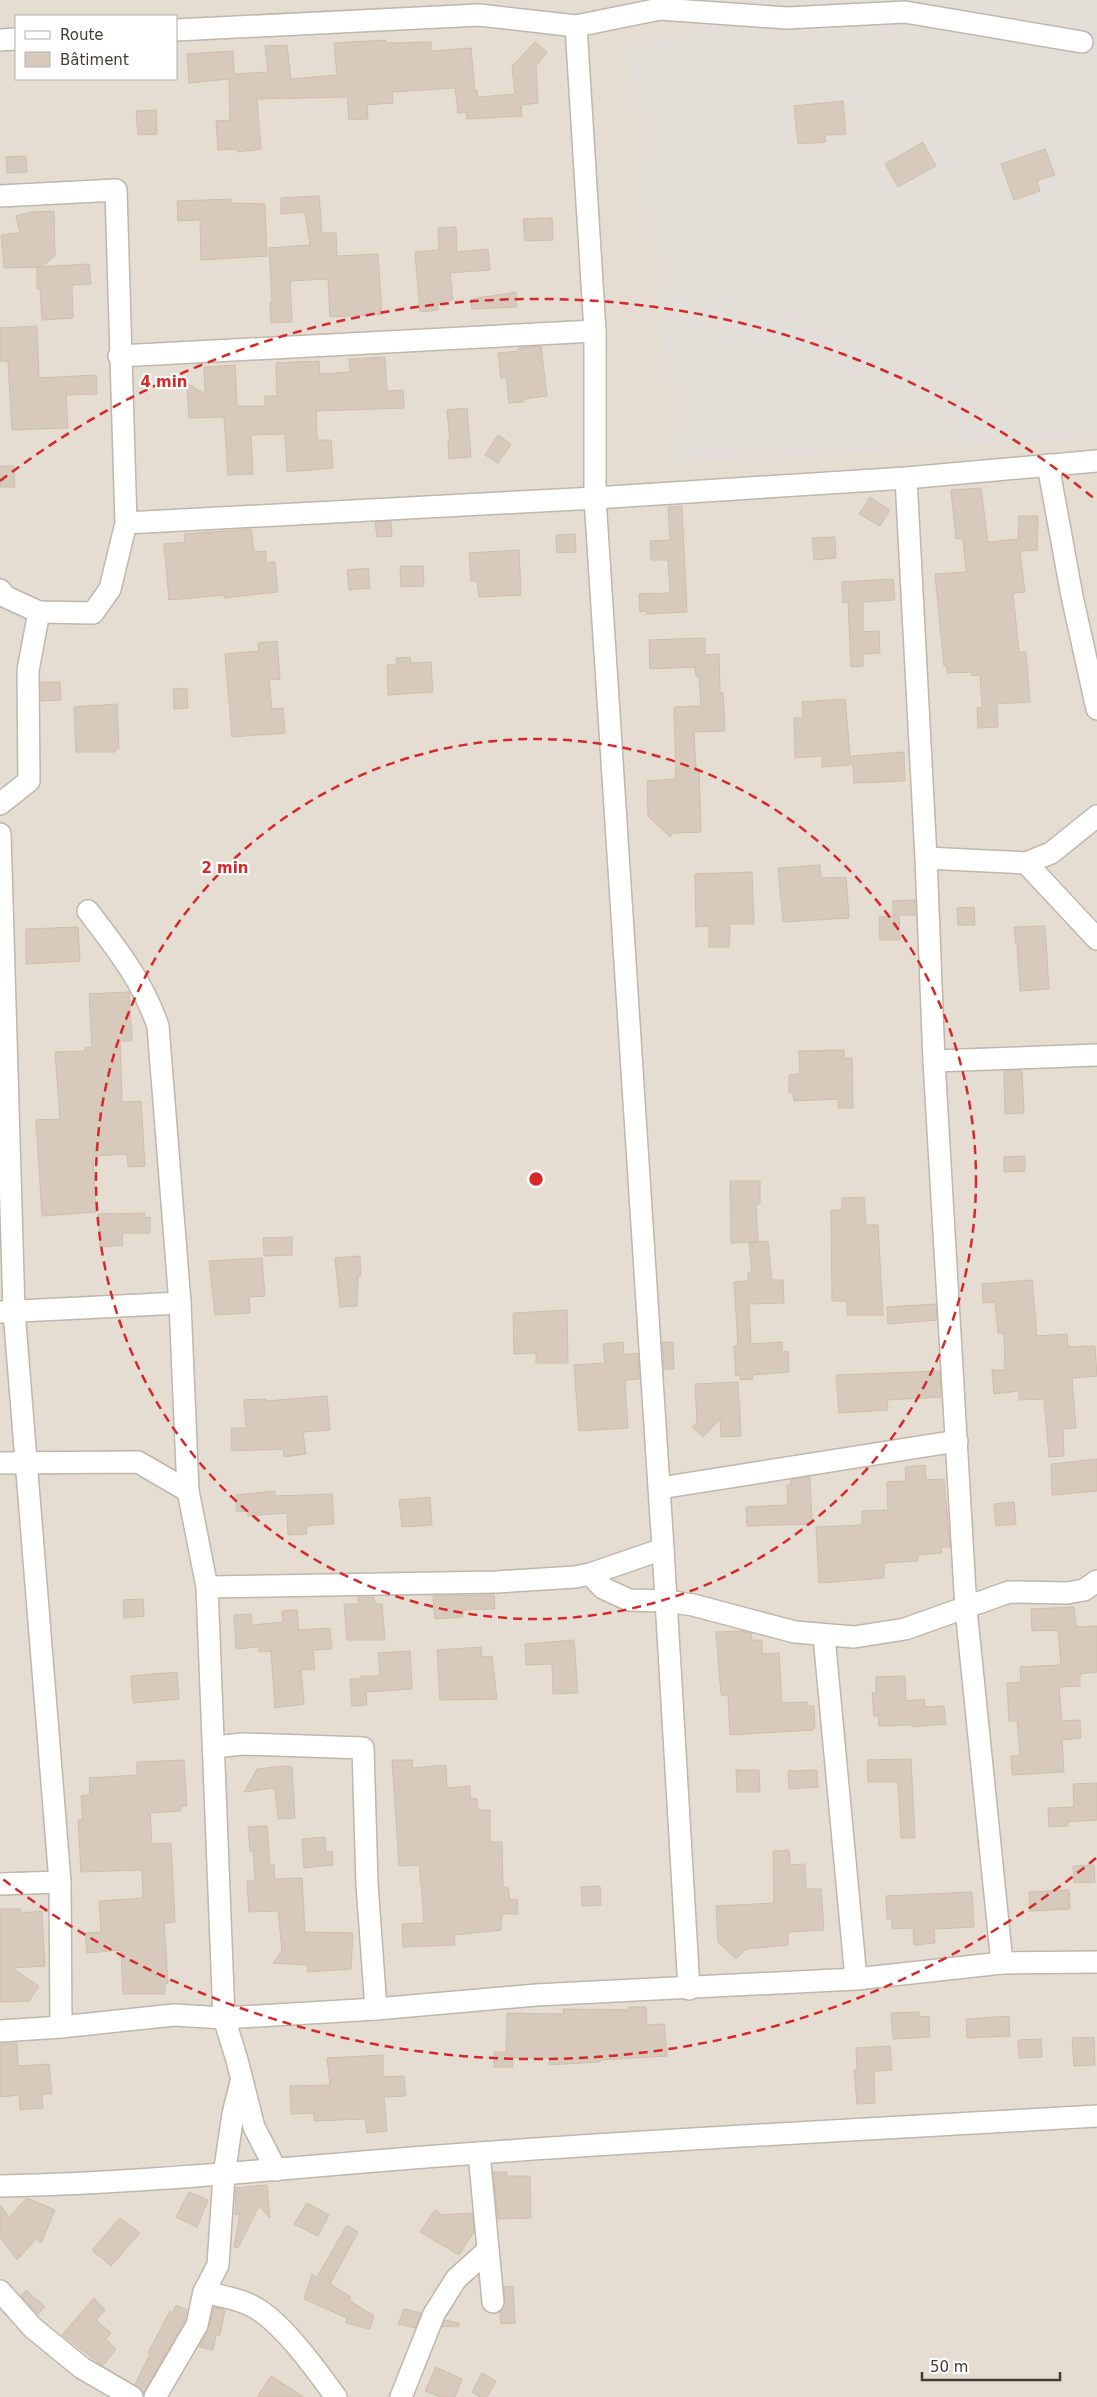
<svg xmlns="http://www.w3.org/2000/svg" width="1097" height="2397" font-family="'DejaVu Sans',sans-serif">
	<rect width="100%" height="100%" fill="#f2ece4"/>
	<path fill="#e6ddd2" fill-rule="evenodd" d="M0,0H1097V2397H0ZM16,16H176V79H16Z"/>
	<polygon fill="#e4ded9" points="702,0 1097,0 1097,438 679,463 628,41 699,28"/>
	<g fill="#d7c9bc" stroke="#cebeac">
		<polygon points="386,40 386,43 431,42 431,51 471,48 475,91 477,90 478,97 515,94 512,66 535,42 547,52 536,66 538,103 521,105 522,116 467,119 466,112 458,113 455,88 392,92 393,103 367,105 368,119 349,120 347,97 257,99 261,149 238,152 237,149 218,150 216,121 230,120 229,79 189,83 187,54 233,51 234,74 268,72 265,46 287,45 291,79 337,75 334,43"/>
		<polygon points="843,101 846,134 825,135 826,142 798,144 794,106"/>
		<polygon points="156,110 157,134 138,135 136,111"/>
		<polygon points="923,142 936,166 898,187 885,164"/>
		<polygon points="1045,149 1055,175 1037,181 1040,191 1014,200 1001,164"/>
		<polygon points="26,156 27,172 7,173 6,157"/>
		<polygon points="319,196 322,233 336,233 337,256 378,254 382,314 330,317 328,279 290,281 292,322 271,323 270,302 272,302 269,248 310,245 305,212 281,214 281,198"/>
		<polygon points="231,199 231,203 265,204 267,256 201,260 200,220 178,221 177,201"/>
		<polygon points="54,211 55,256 41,267 4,268 1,235 20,233 16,216 32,212"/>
		<polygon points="552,218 553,240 525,241 523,219"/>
		<polygon points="456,227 457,252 488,249 490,270 450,273 453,300 438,302 438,310 420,312 415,252 439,250 438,228"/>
		<polygon points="89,264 91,284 72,285 73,318 42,320 40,289 37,289 37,267"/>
		<polygon points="516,292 517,307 472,309 471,299"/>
		<polygon points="37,326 39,378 96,375 97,394 66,395 68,428 12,430 8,361 0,361 0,328"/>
		<polygon points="541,346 547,396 524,399 524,402 509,403 506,377 501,378 498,353 518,351 518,348"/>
		<polygon points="385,357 387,391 403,390 404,408 316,411 317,440 331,440 333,468 287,472 285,434 251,435 253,474 228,475 224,417 189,418 187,383 205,394 204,367 235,365 237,406 265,406 265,396 277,396 276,363 319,361 320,374 350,372 349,359"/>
		<polygon points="467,408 471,457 449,459 448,440 450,440 447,410"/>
		<polygon points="498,435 511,444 498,463 485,455"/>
		<polygon points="0,466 14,466 15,487 0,487"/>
		<polygon points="981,488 988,542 1018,539 1019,516 1038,516 1037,550 1020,551 1025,592 1013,593 1019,652 1026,652 1030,702 997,704 998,727 978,728 977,708 982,707 980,675 972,676 971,672 947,673 947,666 944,666 935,574 966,572 963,538 956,539 951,490"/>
		<polygon points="870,497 890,510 880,526 859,514"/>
		<polygon points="682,506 687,612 647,614 647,611 640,612 639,594 670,593 668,560 651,560 650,541 670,540 668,507"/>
		<polygon points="391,521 392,536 377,537 375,522"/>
		<polygon points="251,529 254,552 266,551 266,563 275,562 278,592 224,598 224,595 169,600 164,544 185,542 184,534"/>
		<polygon points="575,534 576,552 557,553 556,535"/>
		<polygon points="835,537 836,558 814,560 812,538"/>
		<polygon points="519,550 521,595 479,597 477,581 471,581 469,553"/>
		<polygon points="400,566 423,566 424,586 401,587"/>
		<polygon points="368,568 370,588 349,590 347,570"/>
		<polygon points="893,579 895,600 863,602 863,632 879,631 880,653 863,654 863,666 851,667 848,602 843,603 842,582"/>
		<polygon points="705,638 705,655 719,654 720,693 723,693 725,731 694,732 696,769 699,769 701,832 673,833 670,837 648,816 647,781 676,779 674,707 701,706 699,676 696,676 695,667 650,669 649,640"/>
		<polygon points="277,641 280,679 269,680 272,709 283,708 285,733 232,737 225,654 259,651 258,643"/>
		<polygon points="410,657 411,663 431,662 433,692 388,695 387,665 397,664 396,658"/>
		<polygon points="41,682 60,682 61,700 41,701"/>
		<polygon points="187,688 188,708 174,709 173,689"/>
		<polygon points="845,699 851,765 822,767 822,756 795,758 794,718 803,718 802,702"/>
		<polygon points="117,704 119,749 115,749 115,752 76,752 74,707"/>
		<polygon points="904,752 905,781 854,783 852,756"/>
		<polygon points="820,865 821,878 846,877 849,918 783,922 778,868"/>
		<polygon points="752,872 754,924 730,924 729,947 709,947 709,926 696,927 695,874"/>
		<polygon points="915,900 915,915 893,915 893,901"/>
		<polygon points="974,907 975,925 958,925 957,908"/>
		<polygon points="899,916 900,940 880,940 879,917"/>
		<polygon points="1045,926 1049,989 1020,991 1017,944 1016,944 1014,927"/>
		<polygon points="78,927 80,961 26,964 26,929"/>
		<polygon points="129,992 132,1041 120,1041 122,1102 141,1101 145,1166 128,1167 127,1154 93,1156 96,1212 42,1216 36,1120 60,1119 55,1052 85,1051 85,1047 92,1047 89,994"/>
		<polygon points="844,1050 844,1058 852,1058 853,1108 838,1108 838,1099 794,1101 793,1093 789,1093 789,1075 800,1074 799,1051"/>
		<polygon points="1022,1070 1024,1113 1005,1114 1004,1071"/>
		<polygon points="1025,1156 1025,1171 1004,1172 1004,1157"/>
		<polygon points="730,1181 760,1181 760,1204 756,1204 758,1242 731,1243"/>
		<polygon points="864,1197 866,1225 878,1225 883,1315 847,1315 847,1301 832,1301 831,1210 842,1210 842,1198"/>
		<polygon points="145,1213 145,1218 150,1217 150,1233 124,1233 122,1235 123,1245 100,1247 98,1214"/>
		<polygon points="292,1237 292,1255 264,1256 263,1238"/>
		<polygon points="768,1241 772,1280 783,1280 784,1303 749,1304 751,1344 782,1342 782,1352 788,1351 789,1372 753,1375 753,1379 740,1380 740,1375 736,1376 734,1346 738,1346 734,1282 748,1281 748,1273 752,1273 749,1243"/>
		<polygon points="360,1256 361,1276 358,1277 357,1306 340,1307 335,1258"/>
		<polygon points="262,1258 265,1296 249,1297 250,1313 215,1315 209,1261"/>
		<polygon points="1032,1280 1037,1336 1067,1334 1068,1347 1095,1346 1097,1376 1072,1378 1076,1428 1063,1429 1064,1456 1049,1457 1044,1399 1019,1400 1019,1391 994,1394 992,1370 1005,1370 1004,1333 998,1333 995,1302 983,1303 982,1284"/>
		<polygon points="936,1304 937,1320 888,1324 887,1307"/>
		<polygon points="567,1310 568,1363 536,1363 536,1353 514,1354 513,1313"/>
		<polygon points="623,1342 624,1355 638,1353 639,1379 626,1380 625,1382 628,1428 579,1431 574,1365 605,1363 603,1344"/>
		<polygon points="662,1342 673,1342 674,1369 664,1369"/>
		<polygon points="940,1371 941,1397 887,1400 888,1410 839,1413 836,1375"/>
		<polygon points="738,1382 741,1436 721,1437 720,1419 703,1437 692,1427 697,1422 695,1384"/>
		<polygon points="327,1396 330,1430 303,1432 306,1454 284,1457 283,1449 232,1451 231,1428 246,1428 244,1400 266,1399 266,1401"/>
		<polygon points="1097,1459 1097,1491 1052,1495 1051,1464"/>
		<polygon points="925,1465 926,1480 944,1479 950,1547 941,1547 942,1553 918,1555 918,1561 884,1563 884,1578 819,1583 816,1527 862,1525 862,1511 888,1510 887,1482 906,1481 905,1467"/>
		<polygon points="810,1477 812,1524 747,1526 746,1507 788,1505 787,1485 791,1485 791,1480"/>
		<polygon points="275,1491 275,1496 332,1494 334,1524 306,1526 307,1534 288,1535 287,1513 248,1516 248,1511 237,1512 236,1495"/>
		<polygon points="430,1497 432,1525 402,1527 399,1500"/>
		<polygon points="1014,1502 1016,1524 996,1526 994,1504"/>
		<polygon points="494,1595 495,1609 463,1610 463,1617 435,1619 433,1596"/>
		<polygon points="358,1597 374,1597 375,1604 382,1604 385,1640 347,1640 344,1604 358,1604"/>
		<polygon points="143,1599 144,1616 124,1618 123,1600"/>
		<polygon points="1074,1607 1076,1627 1097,1626 1097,1672 1080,1674 1080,1686 1059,1687 1062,1721 1080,1720 1081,1738 1062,1740 1064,1772 1012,1775 1011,1756 1020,1756 1017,1721 1009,1721 1007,1683 1021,1682 1020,1667 1061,1665 1058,1630 1032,1631 1031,1609"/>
		<polygon points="297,1610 299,1630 330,1628 332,1649 313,1650 315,1669 301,1670 304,1704 275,1708 271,1651 259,1652 259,1647 236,1649 234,1615 251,1614 252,1625 283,1622 282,1611"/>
		<polygon points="741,1631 751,1633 752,1640 762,1640 762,1654 779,1653 782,1703 808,1702 808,1706 814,1706 815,1728 813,1728 813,1730 730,1735 728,1695 721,1695 716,1632"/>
		<polygon points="574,1640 578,1693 553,1694 552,1664 526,1665 525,1644"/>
		<polygon points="481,1647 482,1657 492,1656 497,1699 440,1700 437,1650"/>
		<polygon points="410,1651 412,1689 366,1692 367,1705 352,1706 350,1679 361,1679 361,1676 380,1676 378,1653"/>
		<polygon points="177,1672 179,1699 133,1703 131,1676"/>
		<polygon points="905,1676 906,1701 924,1699 925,1707 944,1706 946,1724 913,1727 913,1725 879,1726 878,1716 874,1716 872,1693 876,1693 876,1677"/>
		<polygon points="911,1759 915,1838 901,1838 898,1782 868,1782 867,1760"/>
		<polygon points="184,1760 187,1806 181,1806 181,1811 150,1813 152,1844 171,1843 175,1922 164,1923 168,1983 165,1984 165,1994 123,1994 121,1950 87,1953 85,1933 101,1932 99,1901 143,1898 142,1870 81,1872 78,1820 83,1820 81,1796 90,1795 89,1778 137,1775 137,1762"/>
		<polygon points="392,1760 413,1760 412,1768 446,1765 447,1788 470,1786 470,1798 477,1799 478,1810 490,1810 490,1842 502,1842 503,1887 508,1887 510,1900 517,1899 518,1914 502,1914 501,1930 454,1935 455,1945 403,1947 402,1924 424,1923 423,1906 419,1865 399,1866"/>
		<polygon points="284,1766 292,1767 295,1818 278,1819 275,1788 244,1792 257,1769"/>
		<polygon points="736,1770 759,1770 760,1792 737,1792"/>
		<polygon points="817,1770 818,1787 789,1789 788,1771"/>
		<polygon points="1097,1783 1097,1820 1068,1822 1068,1826 1049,1827 1048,1808 1074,1807 1073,1784"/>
		<polygon points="267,1826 270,1865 274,1865 275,1879 302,1878 305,1932 353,1933 351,1969 307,1972 308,1965 273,1963 282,1951 278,1911 249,1912 247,1881 255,1881 253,1851 250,1851 248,1827"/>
		<polygon points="325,1837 326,1852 332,1851 333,1865 304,1868 302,1839"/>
		<polygon points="789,1850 790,1865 805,1864 806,1889 821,1889 824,1930 788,1932 788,1945 746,1949 736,1959 718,1942 716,1906 774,1903 773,1851"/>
		<polygon points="1094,1865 1095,1882 1074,1883 1073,1866"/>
		<polygon points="600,1886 601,1905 582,1906 581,1887"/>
		<polygon points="1069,1890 1070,1909 1030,1911 1029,1892"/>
		<polygon points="972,1892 974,1927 934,1929 935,1943 914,1945 913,1928 892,1929 892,1919 887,1919 886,1896"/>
		<polygon points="0,1909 21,1909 21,1913 42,1911 45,1966 12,1968 39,1986 29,2001 0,2002"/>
		<polygon points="628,2007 646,2007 647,2025 664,2024 667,2056 600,2060 600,2062 549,2065 549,2058 513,2058 513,2067 494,2067 494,2052 506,2052 507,2013 564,2014 563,2009 628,2010"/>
		<polygon points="919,2012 919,2017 929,2016 930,2037 893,2039 891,2013"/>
		<polygon points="1009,2016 1010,2036 967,2038 966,2019"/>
		<polygon points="1094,2037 1095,2065 1074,2066 1072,2038"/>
		<polygon points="1041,2039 1042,2057 1019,2058 1018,2040"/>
		<polygon points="17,2043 18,2066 49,2064 52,2094 42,2094 43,2108 20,2110 19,2095 0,2097 0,2044"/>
		<polygon points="890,2046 892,2070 874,2071 875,2103 857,2104 854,2070 857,2069 856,2048"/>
		<polygon points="383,2055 383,2077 404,2076 406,2096 384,2097 387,2131 367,2133 365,2119 314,2121 314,2113 291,2114 290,2086 330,2085 327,2058"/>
		<polygon points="493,2172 507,2172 506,2176 530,2176 531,2218 498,2219"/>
		<polygon points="267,2185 270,2218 259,2206 238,2248 234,2247 240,2214 235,2215 236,2188"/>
		<polygon points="189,2192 208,2200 197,2227 176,2217"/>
		<polygon points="27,2198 55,2210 41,2243 36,2239 17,2260 0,2237 0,2205 9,2217"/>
		<polygon points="307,2203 329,2215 318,2236 294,2224"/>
		<polygon points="435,2210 442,2215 472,2213 474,2232 459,2255 420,2232"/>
		<polygon points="120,2218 140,2233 111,2266 92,2250"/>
		<polygon points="347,2225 358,2232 330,2284 351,2297 349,2300 374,2316 370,2329 346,2323 347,2318 304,2299 312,2274 317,2277"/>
		<polygon points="504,2286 513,2287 515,2323 501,2324 500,2312 505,2301"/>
		<polygon points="26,2290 45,2307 38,2314 21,2296"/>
		<polygon points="94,2298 105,2310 96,2320 111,2333 106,2339 116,2349 103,2366 62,2335"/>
		<polygon points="176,2305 187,2310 185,2320 144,2393 135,2384 150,2354 148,2353 170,2311 172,2313"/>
		<polygon points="214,2307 225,2310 220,2335 216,2335 213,2350 199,2347 209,2328"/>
		<polygon points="404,2309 421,2313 415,2328 398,2324"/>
		<polygon points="445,2320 459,2323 459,2326 442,2327"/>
		<polygon points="436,2367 462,2379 455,2397 441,2397 425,2391"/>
		<polygon points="482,2373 496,2381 487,2397 480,2397 472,2392"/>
		<polygon points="271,2376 304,2397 257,2397"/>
	</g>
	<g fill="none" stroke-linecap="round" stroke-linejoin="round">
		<g stroke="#c0b6a9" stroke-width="24">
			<g id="street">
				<polyline points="176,30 479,15 576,26 660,9 787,18 905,12 1082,42"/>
				<polyline points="0,40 16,39"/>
				<polyline points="0,196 116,190 126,523 110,589 93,613 39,612 28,670 29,781 0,804"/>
				<polyline points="119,356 595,331"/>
				<polyline points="1048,465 1072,596 1097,709"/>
				<polyline points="906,478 926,858 934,1061 966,1609 1002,1963"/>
				<polyline points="126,523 595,498 906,478 1097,461"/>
				<polyline points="0,590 6,597 39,612"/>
				<polyline points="0,834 14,1311 60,1882 0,1884"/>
				<polyline points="926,858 1026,863 1051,853 1097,816"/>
				<polyline points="1026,863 1097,939"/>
				<path d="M88,911C117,949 142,980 158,1026L180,1303L188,1491L207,1587L224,2018L237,2060L254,2127L276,2170"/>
				<polyline points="934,1061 1097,1055"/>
				<polyline points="0,1312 180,1303"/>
				<polyline points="0,1463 138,1462 188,1491"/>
				<polyline points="660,1488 957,1441"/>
				<polyline points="663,1549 689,1989"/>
				<polyline points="590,1574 603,1588 629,1600 667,1601 693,1605 795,1632 854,1637 905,1629 1009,1592 1067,1593 1084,1590 1097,1581"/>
				<polyline points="207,1587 496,1582 575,1577 590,1574 663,1549 595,498 595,331 576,26"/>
				<polyline points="824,1636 856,1979"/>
				<polyline points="214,1747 243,1744 363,1748 367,1884 376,2009"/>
				<polyline points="60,1882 61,2027"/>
				<polyline points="0,2031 61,2027 174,2015 224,2018 376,2009 536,1995 856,1979 1002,1963 1097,1962"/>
				<polyline points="479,2153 493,2302"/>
				<path d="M0,2186C160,2183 319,2164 479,2153C685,2138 891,2128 1097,2116"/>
				<polyline points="0,2291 33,2328 82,2368 132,2397"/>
				<path d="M204,2292C219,2296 238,2298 252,2306C281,2320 317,2371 336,2397"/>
				<polyline points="155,2397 197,2325 204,2292 218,2265 224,2175 233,2114 241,2082"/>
				<polyline points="401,2397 434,2314 456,2279 488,2250"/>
			</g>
		</g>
		<use href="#street" stroke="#fff" stroke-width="21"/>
	</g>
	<g fill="none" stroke="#d62828" stroke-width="2.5" stroke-dasharray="9 6">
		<circle cx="536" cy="1179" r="440"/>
		<path d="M1096 1858A880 880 0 0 1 0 1877M0 481A880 880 0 0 1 1096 500"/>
	</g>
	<circle cx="536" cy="1179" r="8" fill="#d62828" stroke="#fff" stroke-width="2.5"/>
	<g font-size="15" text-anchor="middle" font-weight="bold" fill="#d62828" stroke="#fff" stroke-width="4.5" stroke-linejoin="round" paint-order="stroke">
		<text x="164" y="387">4 min</text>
		<text x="225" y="873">2 min</text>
	</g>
	<rect x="15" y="15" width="162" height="65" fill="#ffffff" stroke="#b4b1ae"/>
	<rect x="25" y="31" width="25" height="8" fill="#ffffff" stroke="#b4b1ae"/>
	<text x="60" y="40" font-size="15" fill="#443c34">Route</text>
	<rect x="25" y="52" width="25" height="15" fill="#d7c9bc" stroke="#b4b1ae"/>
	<text x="60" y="65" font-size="15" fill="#443c34">Bâtiment</text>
	<path d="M922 2372v8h138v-8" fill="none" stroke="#443c34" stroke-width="2.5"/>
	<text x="930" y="2372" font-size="15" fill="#443c34" stroke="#ffffff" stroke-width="4" paint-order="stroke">50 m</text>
</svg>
